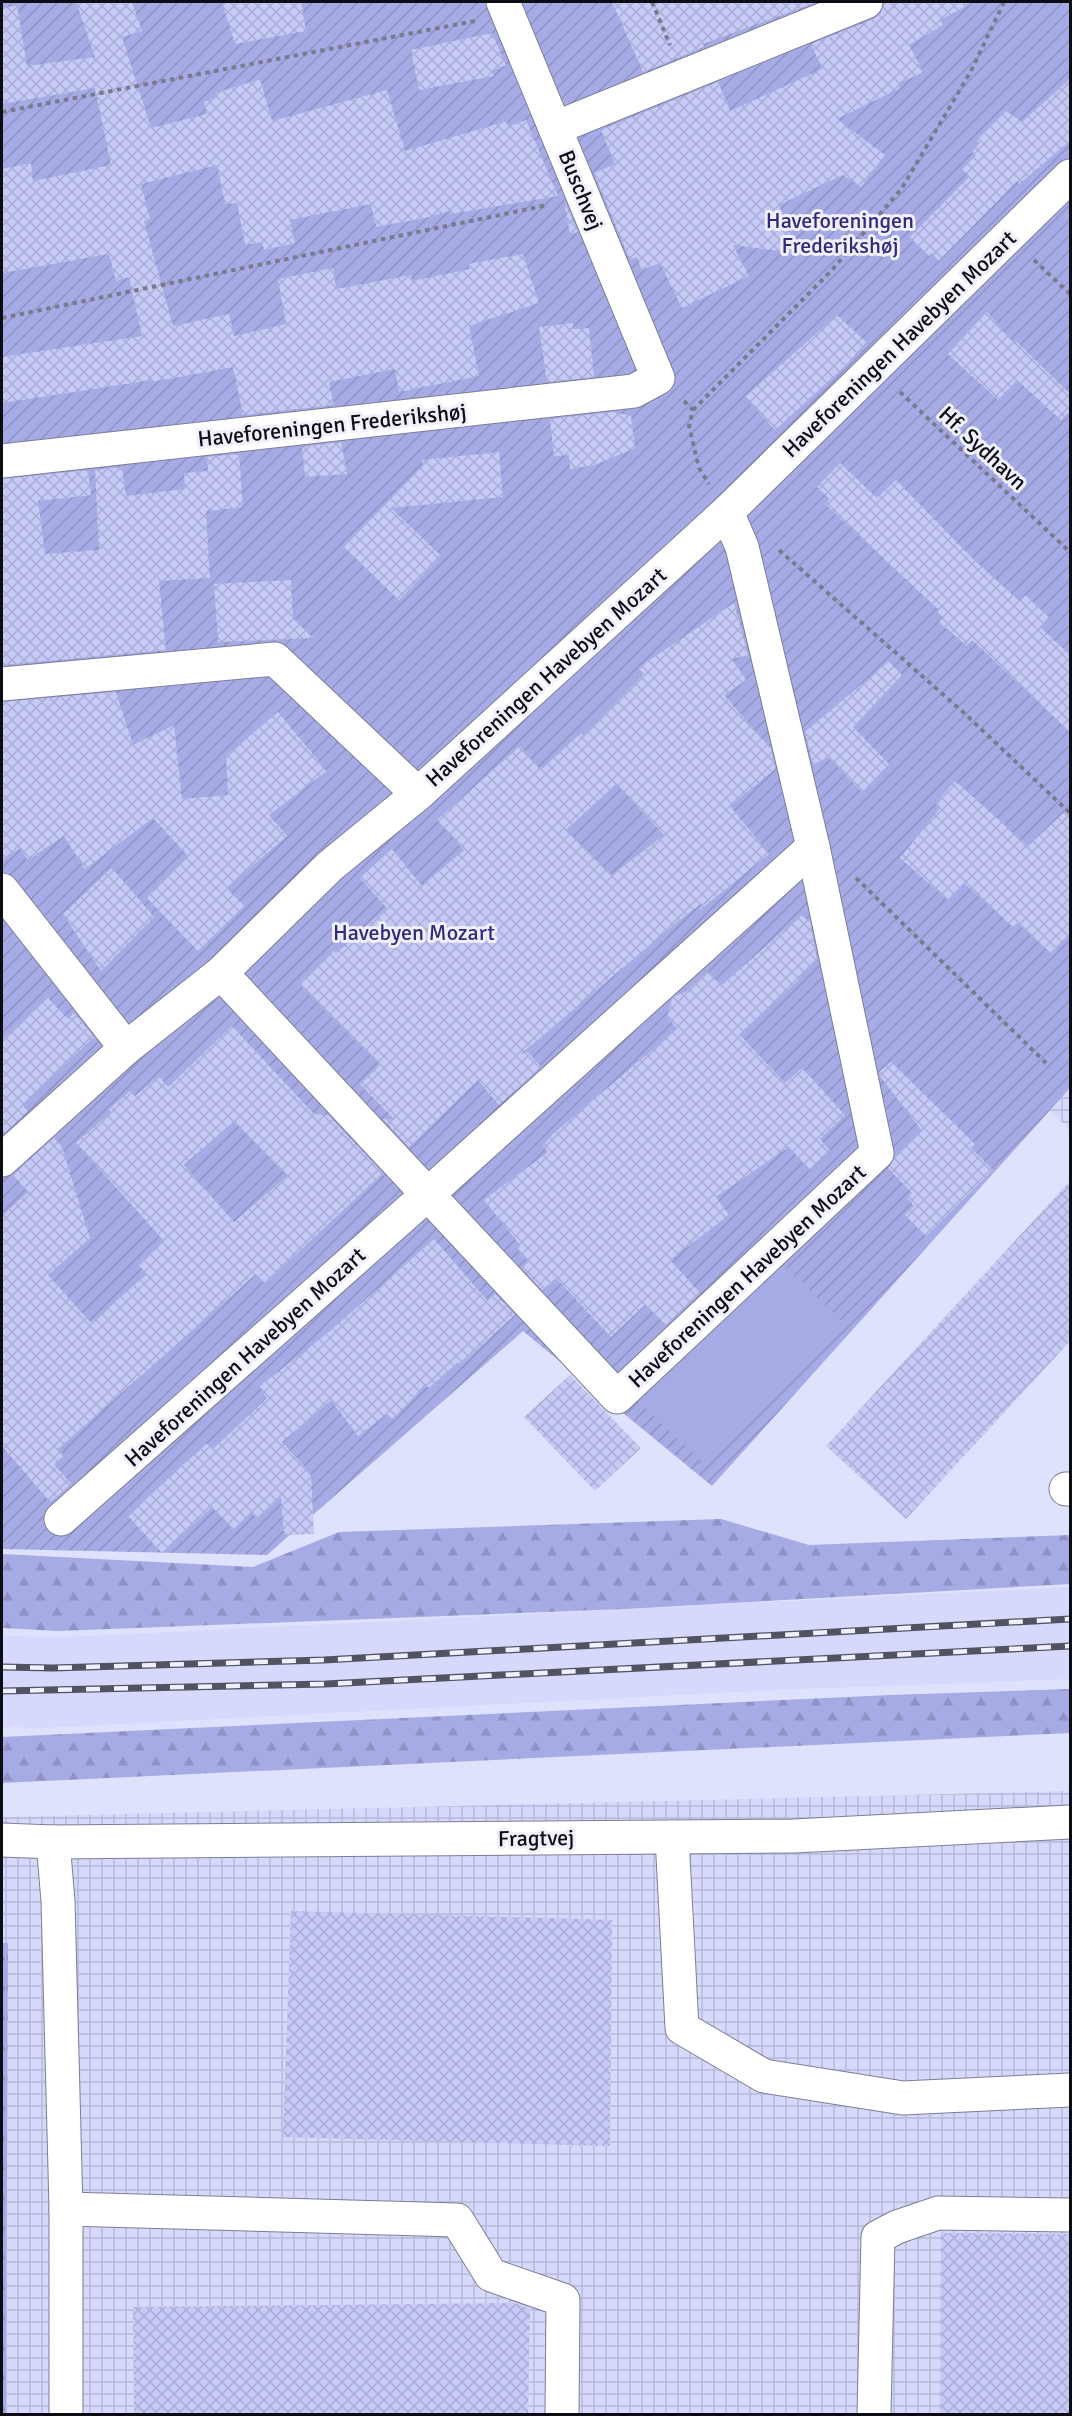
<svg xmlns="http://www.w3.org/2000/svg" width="1072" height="2416" font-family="Signika,sans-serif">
	<defs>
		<pattern id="industrial-grid" width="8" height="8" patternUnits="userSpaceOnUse" patternTransform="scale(1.5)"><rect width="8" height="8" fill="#d6d9fc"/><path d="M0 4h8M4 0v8" fill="none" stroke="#b6b9d7"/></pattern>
		<pattern id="grass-tufts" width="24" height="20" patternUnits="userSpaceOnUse" patternTransform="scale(1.5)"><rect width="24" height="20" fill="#a7abe5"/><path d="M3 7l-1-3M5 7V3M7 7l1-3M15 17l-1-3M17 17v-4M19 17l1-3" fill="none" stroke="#8f92c4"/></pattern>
		<pattern id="forest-firs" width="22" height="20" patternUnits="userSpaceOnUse" patternTransform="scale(1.5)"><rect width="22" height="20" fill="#a7abe5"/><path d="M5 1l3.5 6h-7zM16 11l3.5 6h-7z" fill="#8f92c4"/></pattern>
		<pattern id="garden-furrows" width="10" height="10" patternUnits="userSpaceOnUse" patternTransform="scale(1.5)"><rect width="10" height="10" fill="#a7abe5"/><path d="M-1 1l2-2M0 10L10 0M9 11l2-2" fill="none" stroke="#8f92c4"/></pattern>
		<pattern id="building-cross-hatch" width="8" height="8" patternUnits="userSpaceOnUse" patternTransform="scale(1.5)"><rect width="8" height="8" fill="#c6caf7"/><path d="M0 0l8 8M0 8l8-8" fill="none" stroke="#a9acd3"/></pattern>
	</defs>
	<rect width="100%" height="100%" fill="#dfe2fd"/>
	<polygon fill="#d6d9fc" points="1070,1587 1070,1679 775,1690 44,1728 2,1727 2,1635 49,1638"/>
	<g fill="url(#industrial-grid)">
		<polygon points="1070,1088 1070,1130 1050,1111"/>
		<polygon points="1070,1791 1070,2414 6,2414 8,1943 2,1943 2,1817"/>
	</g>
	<polygon fill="url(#grass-tufts)" points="2,1943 8,1943 6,2414 2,2414"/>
	<g fill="url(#forest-firs)">
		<polygon points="721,1519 809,1545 1070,1535 1070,1584 625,1609 59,1631 2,1628 2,1554 253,1567 339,1532"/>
		<polygon points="1070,1689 1070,1733 2,1783 2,1737 890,1695"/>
	</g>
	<polygon fill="url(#garden-furrows)" points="2,2 1070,2 1070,1088 712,1486 523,1331 267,1555 2,1549"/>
	<polygon fill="#a7abe5" points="769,1251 845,1324 702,1461 631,1395"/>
	<g fill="url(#building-cross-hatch)" fill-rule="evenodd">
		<polygon points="76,2 132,2 142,31 122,37 151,128 207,114 204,102 217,97 216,93 260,79 272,121 387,90 405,151 507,121 508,127 526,120 558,196 451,214 450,211 425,218 376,227 371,204 290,220 295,243 264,250 262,242 245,245 237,203 225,204 217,165 141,184 150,220 144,221 173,326 229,314 234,336 286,324 278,279 333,268 336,289 411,275 412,281 470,269 468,264 523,254 539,303 469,326 479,376 399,392 395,369 329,382 334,405 243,415 233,367 152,382 152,380 2,403 2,357 142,336 129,277 116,281 109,254 2,273 2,169 31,163 33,181 111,165 95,88 2,104 2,8 17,6 27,66 95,57"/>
		<polygon points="222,2 301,2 306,31 235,44"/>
		<polygon points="612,2 817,2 703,44 704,47 643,72"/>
		<polygon points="884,2 973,2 940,20 943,25 909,45 923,72 898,84 900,88 837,119 885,155 861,187 843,175 779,205 797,253 733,245 749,276 682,308 660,263 642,270 637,257 630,260 594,173 615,164 601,130 718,82 730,111 822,69 811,44 874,19 881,13"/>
		<polygon points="492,33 506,65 492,71 494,76 419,90 411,50"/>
		<polygon points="1071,78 1071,140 1019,184 1017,181 939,261 932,253 929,256 909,238 970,176 962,170 976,155 972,152 980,143 977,140 1006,111 1022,122"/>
		<polygon points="564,200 578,232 570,234"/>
		<polygon points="987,312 1015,344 1017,342 1071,395 1071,410 1061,420 1017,380 998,400 948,354"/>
		<polygon points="837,315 866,342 845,366 775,430 745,397"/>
		<polygon points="573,323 573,329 589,328 594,377 547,382 539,327"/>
		<polygon points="613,412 631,416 635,448 595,465 570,469 569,455 554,456 550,419"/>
		<polygon points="341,442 347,474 305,477 302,447"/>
		<polygon points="499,452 503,497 391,508 441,556 399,600 344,547 423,466 422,460"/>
		<polygon points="239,454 243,507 206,511 210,578 159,581 166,650 2,665 2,479 88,470 91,495 38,501 45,554 99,550 95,470 122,467 126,496 185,489 184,473 208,471 207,457"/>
		<polygon points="840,463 877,498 896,480 972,558 1019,601 1025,595 1049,617 1040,627 1071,656 1071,733 972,640 967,646 939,622 943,617 937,612 939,610 825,504 830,499 817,487"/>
		<polygon points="291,580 293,618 313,638 218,642 214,584"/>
		<path d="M734,603L748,655L732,659L746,680L724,695L771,749L775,769L730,806L769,854L700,910L702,903L677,922L521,1054L528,1052L541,1067L499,1105L478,1080L409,1147L383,1119L395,1120L360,1084L380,1065L299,984L334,951L336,953L387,908L360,878L392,849L422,886L464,850L437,820L520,746L541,770L581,733L583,736L644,674L638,668ZM616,784L664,835L612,875L566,830Z"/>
		<polygon points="889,661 902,675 853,727 889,764 862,792 829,758 813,764 805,732"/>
		<polygon points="116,692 133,745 174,725 182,799 228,795 226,756 278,712 327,771 269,815 287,836 226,888 244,906 198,951 146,897 188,856 153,818 85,869 64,836 28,860 20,848 2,861 2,702"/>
		<polygon points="955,781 1028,846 1071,806 1071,932 1052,954 1017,923 1013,927 964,883 948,900 900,858 940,808 935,804"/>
		<polygon points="112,868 154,917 101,971 63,914"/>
		<polygon points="801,915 810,922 817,960 798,977 800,979 739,1034 785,1083 802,1068 845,1115 820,1139 830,1151 810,1170 789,1147 716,1197 729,1215 670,1260 700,1293 665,1325 645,1305 611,1337 556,1278 542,1290 522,1268 529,1262 518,1250 520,1245 484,1200 548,1152 543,1146 553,1134 677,1029 667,1016 672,999 675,996 686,992 708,971 721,986"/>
		<polygon points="48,998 68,1019 74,1013 94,1037 22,1105 28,1111 2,1135 2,1040"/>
		<path d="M232,1026L314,1114L328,1115L382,1172L381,1175L265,1283L256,1274L58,1449L64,1456L54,1464L71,1484L50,1502L2,1446V1216L28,1192L13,1175L54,1138L62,1147L90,1238L48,1275L91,1323L147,1274L138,1265L164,1241L76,1143L111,1112L109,1109L130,1091L135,1096L159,1076L168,1087ZM234,1121L287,1176L234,1222L184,1165Z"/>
		<polygon points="891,1062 975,1144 971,1148 993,1170 926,1236 905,1215 914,1206 907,1198 912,1193 888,1168 895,1158 922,1131 880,1076 879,1072"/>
		<polygon points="1071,1180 1071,1340 906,1519 826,1446"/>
		<polygon points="434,1239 487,1300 494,1293 515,1315 460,1365 458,1362 429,1388 425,1384 394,1420 387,1414 358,1436 331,1400 282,1442 311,1474 314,1534 284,1535 281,1497 257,1519 251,1512 233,1530 212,1507 162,1553 128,1516 207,1443 213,1449 267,1398 259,1387 330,1331"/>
		<polygon points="570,1375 641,1448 595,1491 524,1417"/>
		<polygon points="291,1911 612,1920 610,2146 283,2137"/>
		<polygon points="941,2233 1071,2234 1071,2415 940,2415"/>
		<polygon points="514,2303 530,2308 528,2415 134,2415 133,2307"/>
	</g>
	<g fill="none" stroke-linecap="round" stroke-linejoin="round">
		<g stroke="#7c7e97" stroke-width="35">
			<g id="minor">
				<polyline points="555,128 866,2"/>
				<polyline points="2,461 634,391 658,378 503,2"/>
				<polyline points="2,684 275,659 418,794"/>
				<polyline points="2,890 126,1048"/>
				<polyline points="221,973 617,1397 877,1153 813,847 742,547 727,512"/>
				<polyline points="2,1160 126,1048 221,973 330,866 418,794 727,512 1070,176"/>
				<polyline points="1066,1489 1070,1489"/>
				<polyline points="61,1519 428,1194 813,847"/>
				<polyline points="672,1837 682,2028 764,2076 903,2098 1070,2090"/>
				<polyline points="2,1840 53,1842 794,1836 1070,1822"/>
				<polyline points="53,1842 58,1901 66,2209 66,2414"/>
				<polyline points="66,2209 457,2220 491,2275 563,2300 562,2414"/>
				<polyline points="874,2414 878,2237 897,2227 938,2213 1070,2215"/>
			</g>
		</g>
		<g stroke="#797b8d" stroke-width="4" stroke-dasharray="4.5 4.5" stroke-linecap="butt">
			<polyline points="652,2 670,45"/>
			<polyline points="2,112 475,21"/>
			<polyline points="1034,260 1070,294"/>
			<polyline points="2,318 548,205"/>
			<polyline points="900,392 1070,552"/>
			<polyline points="684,401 693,410 689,426 699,468 709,484"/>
			<polyline points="693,410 832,270 902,188 971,71 1004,2"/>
			<polyline points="779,550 963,712 1070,813"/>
			<polyline points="856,878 1046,1063"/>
		</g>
		<use href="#minor" stroke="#fff" stroke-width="33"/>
		<g stroke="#525362" stroke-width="7">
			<g id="rail">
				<polyline points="2,1667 53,1668 324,1660 1070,1619"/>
				<polyline points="2,1691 326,1684 1070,1646"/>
			</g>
		</g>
		<use href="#rail" stroke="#eff0fb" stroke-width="4.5" stroke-dasharray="14" stroke-linecap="butt"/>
	</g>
	<g text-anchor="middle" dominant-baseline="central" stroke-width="6" stroke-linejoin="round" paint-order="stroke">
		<g font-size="22" fill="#0c0c15" stroke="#eff0fb">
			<text transform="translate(581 190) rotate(68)">Buschvej</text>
			<text transform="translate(899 344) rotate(-44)">Haveforeningen Havebyen Mozart</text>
			<text transform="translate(332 425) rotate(-6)">Haveforeningen Frederikshøj</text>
			<text transform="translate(983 448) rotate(43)">Hf. Sydhavn</text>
			<text transform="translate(546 677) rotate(-42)">Haveforeningen Havebyen Mozart</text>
			<text transform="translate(747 1276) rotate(-43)">Haveforeningen Havebyen Mozart</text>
			<text transform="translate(245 1357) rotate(-42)">Haveforeningen Havebyen Mozart</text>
			<text transform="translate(536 1838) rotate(-1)">Fragtvej</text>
		</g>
		<g font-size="22" fill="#32297d" stroke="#eff0fb">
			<text x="840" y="220">Haveforeningen<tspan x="840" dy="25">Frederikshøj</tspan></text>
			<text x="414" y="932">Havebyen Mozart</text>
		</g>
	</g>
	<rect width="1072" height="2416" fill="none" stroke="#0c0c15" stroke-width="6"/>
</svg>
